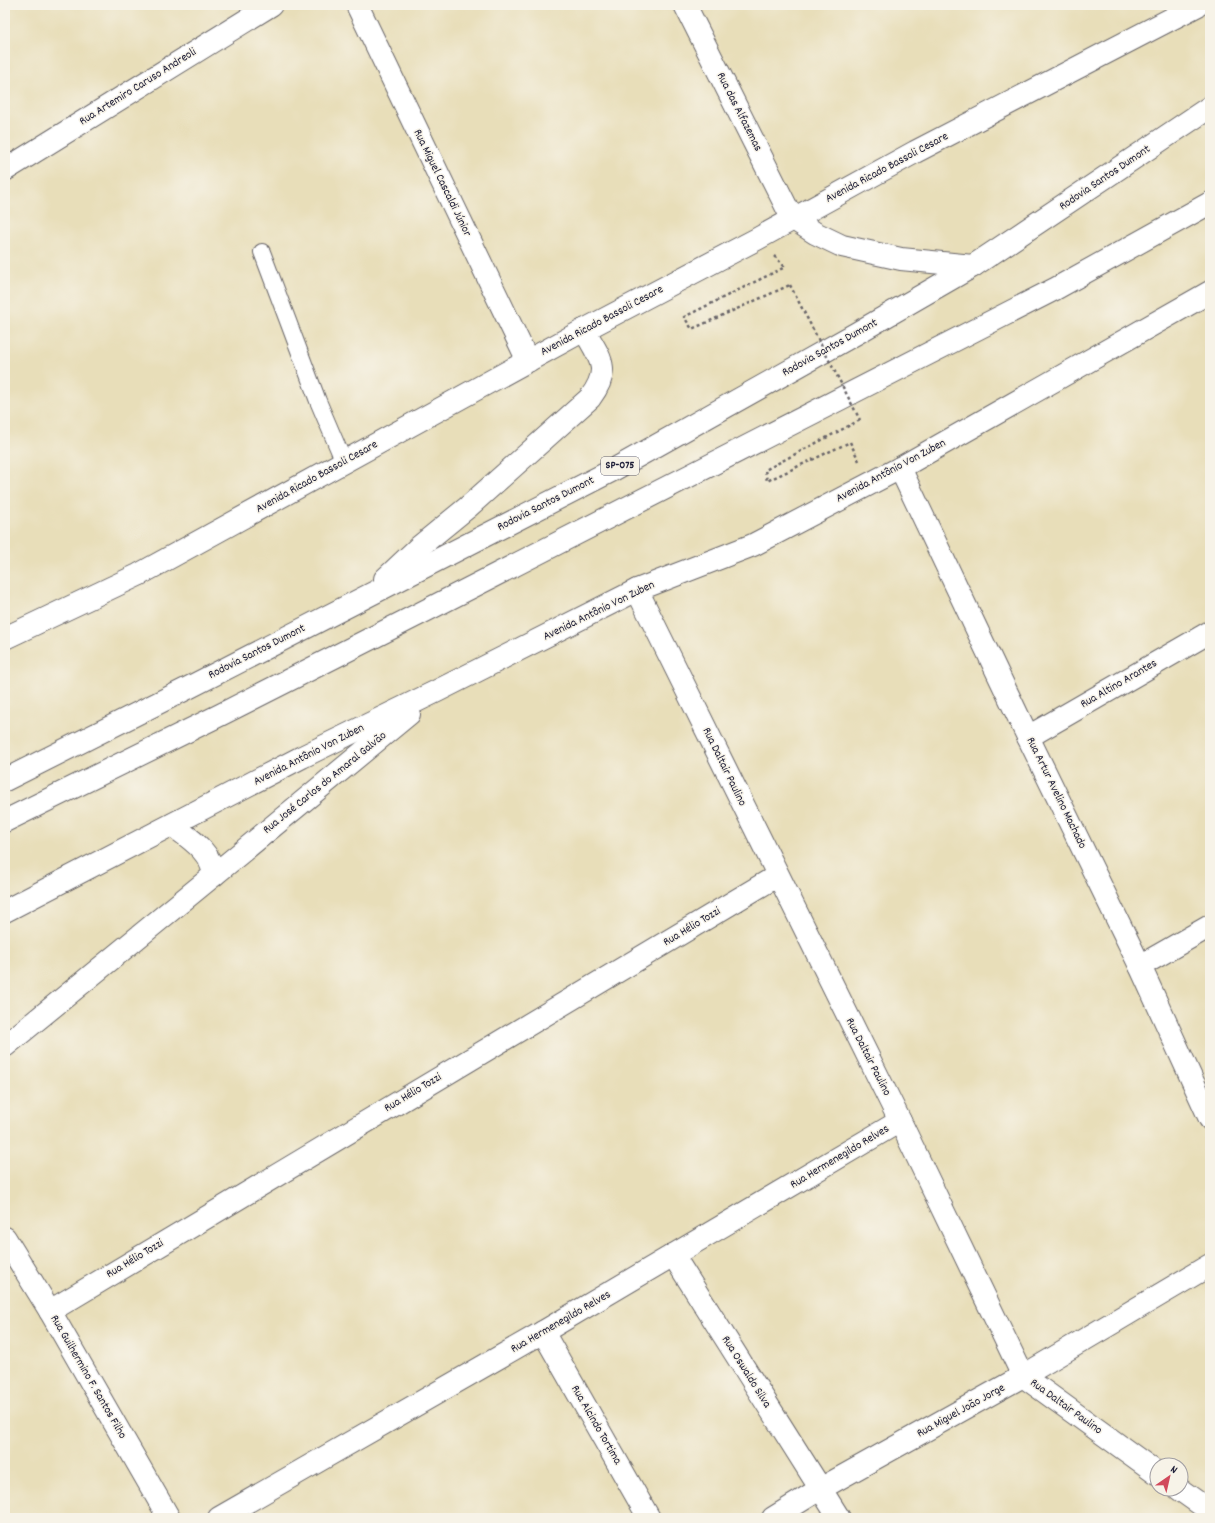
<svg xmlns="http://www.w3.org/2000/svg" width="1215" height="1523" font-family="Dekko,sans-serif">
	<rect width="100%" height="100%" fill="#f7f3e8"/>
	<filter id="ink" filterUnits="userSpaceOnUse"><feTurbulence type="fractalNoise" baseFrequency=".025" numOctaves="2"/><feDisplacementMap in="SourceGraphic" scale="8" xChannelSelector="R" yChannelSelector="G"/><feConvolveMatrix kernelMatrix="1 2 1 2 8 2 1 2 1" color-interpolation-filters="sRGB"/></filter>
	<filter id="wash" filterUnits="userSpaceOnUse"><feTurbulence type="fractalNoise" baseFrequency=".012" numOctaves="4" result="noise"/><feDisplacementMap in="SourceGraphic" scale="16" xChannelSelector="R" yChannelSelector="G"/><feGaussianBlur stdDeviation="0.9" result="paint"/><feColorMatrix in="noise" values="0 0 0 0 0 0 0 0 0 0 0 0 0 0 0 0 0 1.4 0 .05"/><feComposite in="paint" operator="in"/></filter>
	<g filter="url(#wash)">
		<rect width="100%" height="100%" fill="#e8deb9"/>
	</g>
	<g filter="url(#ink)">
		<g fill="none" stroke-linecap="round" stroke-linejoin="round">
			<g stroke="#676467" stroke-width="18">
				<polyline id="lane" points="262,252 318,401 344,462"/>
			</g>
			<g stroke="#676467" stroke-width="24">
				<g id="street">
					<polyline points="357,5 528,361"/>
					<polyline points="685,5 792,218"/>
					<polyline points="5,170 271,5"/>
					<polyline points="900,468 1028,737 1140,966 1210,1119"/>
					<polyline points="637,590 900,1121 1023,1376 1157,1473"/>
					<polyline points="5,638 138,575 584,330"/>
					<polyline points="1028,737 1210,632"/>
					<polyline points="1140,966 1210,926"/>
					<polyline points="5,1046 214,875"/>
					<polyline points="5,1238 50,1311 169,1518"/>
					<polyline points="673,1255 839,1518"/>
					<polyline points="50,1311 777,876"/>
					<polyline points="543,1332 649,1518"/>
					<polyline points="1179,1489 1210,1511"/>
					<polyline points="219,1518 543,1332 900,1121"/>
					<polyline points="773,1518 820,1489 1023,1376 1210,1265"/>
				</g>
			</g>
			<g stroke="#676467" stroke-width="24">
				<g id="secondary">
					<polyline points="584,330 757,239 915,152 1198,5"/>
					<path d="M172,825C189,838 211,851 214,875L409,714"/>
					<polyline points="5,911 302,757 437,691 637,590 753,545 900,468 1210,292"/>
				</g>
			</g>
			<g stroke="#676467" stroke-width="24">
				<g id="highway">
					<polyline points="792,218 815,233 842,246 901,259 973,266"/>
					<path d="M385,579L419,547L468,507L590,398C612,369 600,358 584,330"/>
					<polyline points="5,780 186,689 613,470 857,333 973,266 1210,107"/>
					<polyline points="5,821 220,715 425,611 1055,289 1210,203"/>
				</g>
			</g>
			<g stroke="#676467" stroke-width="2.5" stroke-dasharray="3 3" stroke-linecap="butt">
				<polyline points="774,256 785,267 684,317 692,329 790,285"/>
				<polyline points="859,461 850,442 767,481 765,470 860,420"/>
			</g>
			<use href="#lane" stroke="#fff" stroke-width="16"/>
			<use href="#street" stroke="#fff" stroke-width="22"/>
			<use href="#secondary" stroke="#fff" stroke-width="22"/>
			<use href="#highway" stroke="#fff" stroke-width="22"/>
			<polyline stroke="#676467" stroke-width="2.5" stroke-dasharray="3 3" stroke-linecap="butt" points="790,285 860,420"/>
		</g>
	</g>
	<g text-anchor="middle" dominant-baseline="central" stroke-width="3" stroke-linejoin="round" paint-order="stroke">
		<rect fill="#f7f3e8" stroke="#62616f" stroke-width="1" x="601" y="457" width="38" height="18" rx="3"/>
		<g font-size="11" font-weight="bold" fill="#22223b">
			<text x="620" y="466">SP-075</text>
		</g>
		<g font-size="12" fill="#22223b" stroke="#f7f3e8">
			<text transform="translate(138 87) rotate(-32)">Rua Artemiro Caruso Andreoli</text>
			<text transform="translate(739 112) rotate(63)">Rua das Alfazemas</text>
			<text transform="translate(887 168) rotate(-28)">Avenida Ricado Bassoli Cesare</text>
			<text transform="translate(1105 178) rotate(-34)">Rodovia Santos Dumont</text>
			<text transform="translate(442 183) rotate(64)">Rua Miguel Cascaldi Júnior</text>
			<text transform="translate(602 321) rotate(-28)">Avenida Ricado Bassoli Cesare</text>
			<text transform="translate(830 348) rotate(-29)">Rodovia Santos Dumont</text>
			<text transform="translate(891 471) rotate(-28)">Avenida Antônio Von Zuben</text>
			<text transform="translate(317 477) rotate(-29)">Avenida Ricado Bassoli Cesare</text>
			<text transform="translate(546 504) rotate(-27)">Rodovia Santos Dumont</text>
			<text transform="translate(599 611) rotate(-26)">Avenida Antônio Von Zuben</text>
			<text transform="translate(257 652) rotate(-27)">Rodovia Santos Dumont</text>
			<text transform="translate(1119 684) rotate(-30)">Rua Altino Arantes</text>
			<text transform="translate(309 755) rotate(-27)">Avenida Antônio Von Zuben</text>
			<text transform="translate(724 767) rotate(64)">Rua Daltair Paulino</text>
			<text transform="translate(325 783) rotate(-39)">Rua José Carlos do Amaral Galvão</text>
			<text transform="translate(1056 793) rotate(64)">Rua Artur Avelino Machado</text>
			<text transform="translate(692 927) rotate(-31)">Rua Hélio Tozzi</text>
			<text transform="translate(868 1057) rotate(63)">Rua Daltair Paulino</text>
			<text transform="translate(413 1093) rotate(-31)">Rua Hélio Tozzi</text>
			<text transform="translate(840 1157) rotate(-31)">Rua Hermenegildo Relves</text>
			<text transform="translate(135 1259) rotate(-31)">Rua Hélio Tozzi</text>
			<text transform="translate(561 1322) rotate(-30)">Rua Hermenegildo Relves</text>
			<text transform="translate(746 1372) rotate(58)">Rua Oswaldo Silva</text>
			<text transform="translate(88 1377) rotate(60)">Rua Guilhermino F. Santos Filho</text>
			<text transform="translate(1066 1407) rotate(36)">Rua Daltair Paulino</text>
			<text transform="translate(961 1411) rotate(-29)">Rua Miguel João Jorge</text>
			<text transform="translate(596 1425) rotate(60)">Rua Alcindo Tortima</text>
		</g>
	</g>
	<rect width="1215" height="1523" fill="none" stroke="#f7f3e8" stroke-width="20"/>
	<g transform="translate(1169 1477) rotate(34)"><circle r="19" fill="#f7f3e8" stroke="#a29fa3"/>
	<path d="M0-3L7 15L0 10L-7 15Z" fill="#d1495b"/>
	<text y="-6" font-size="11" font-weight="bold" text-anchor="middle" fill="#22223b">N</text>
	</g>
</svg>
